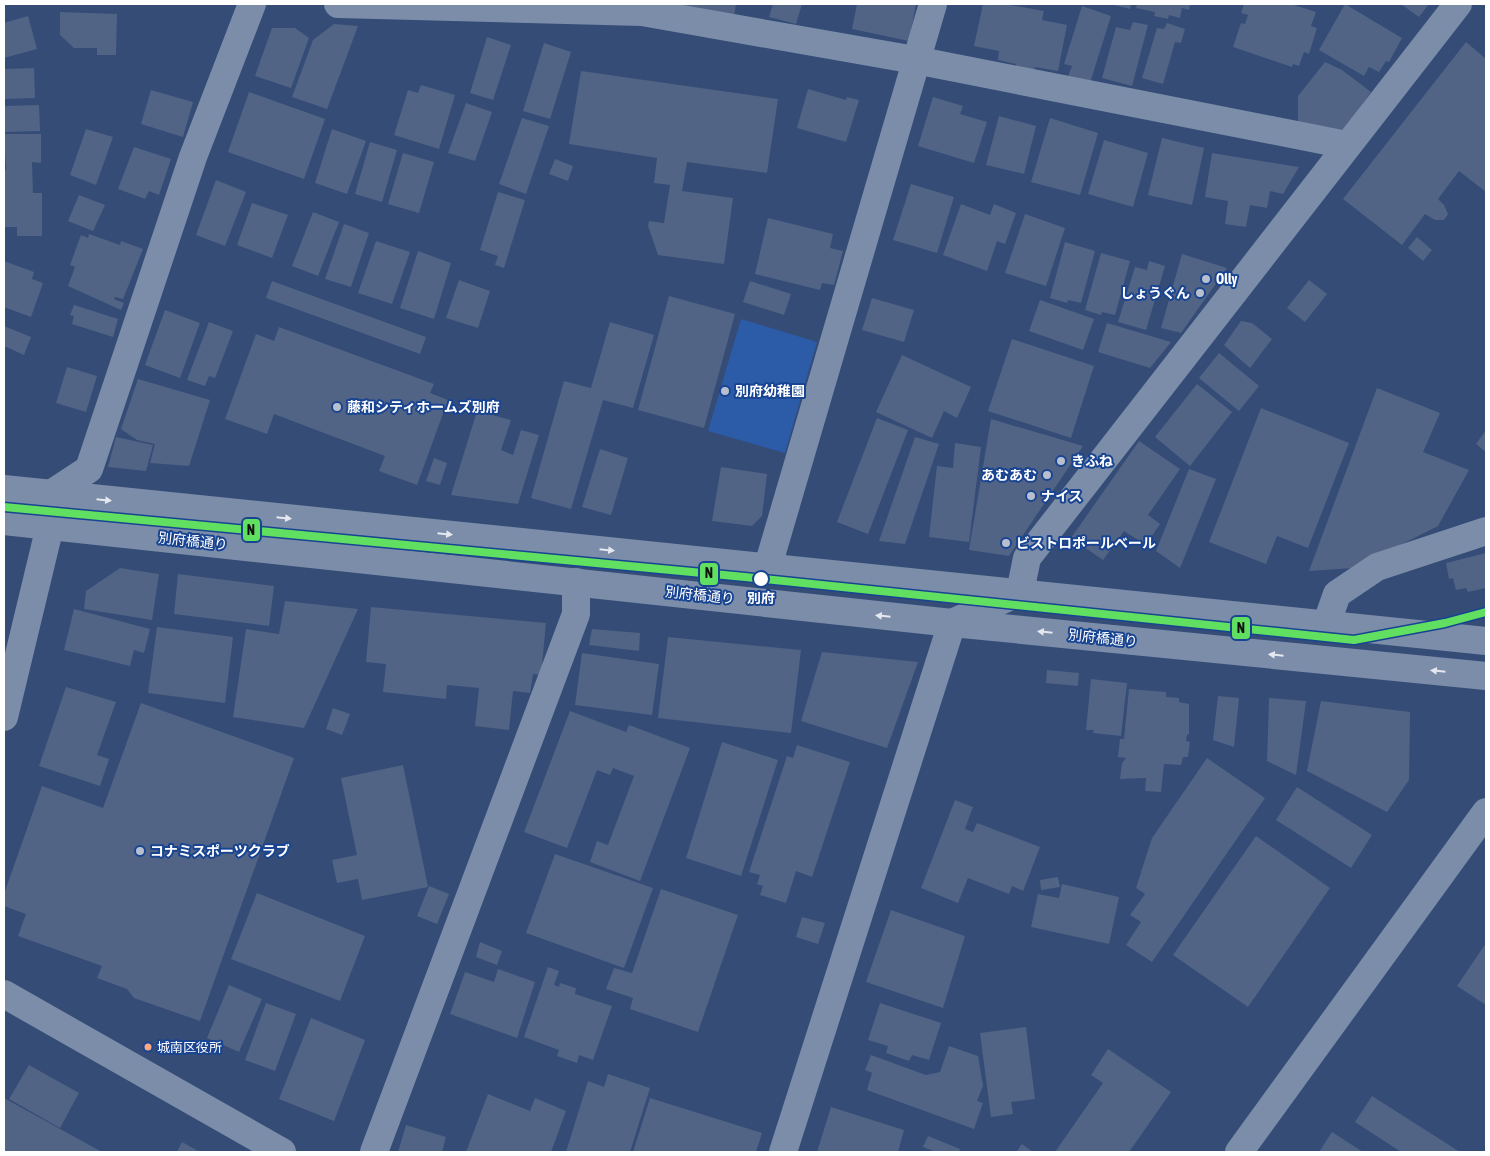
<svg xmlns="http://www.w3.org/2000/svg" width="1490" height="1156" font-family="'Asap Condensed','Noto Sans JP',sans-serif">
	<rect width="100%" height="100%" fill="#344c76"/>
	<polygon fill="#2c5ba8" points="741,319 817,342 785,453 708,431"/>
	<g fill="#516485">
		<polygon points="678,4 736,4 734,16 678,6"/>
		<polygon points="773,4 802,4 796,24 769,17"/>
		<polygon points="857,4 916,4 909,41 852,29"/>
		<polygon points="983,4 1004,4 1044,11 1042,20 1067,25 1058,71 1035,67 1034,71 1015,68 1016,64 998,60 999,51 974,46"/>
		<polygon points="1110,4 1131,4 1130,9"/>
		<polygon points="1137,4 1190,4 1189,10 1182,8 1180,18 1169,15 1168,19 1154,16 1155,12 1136,8"/>
		<polygon points="1244,4 1291,4 1316,12 1311,26 1317,28 1309,54 1304,52 1299,66 1293,64 1292,67 1233,47 1241,23 1245,24 1248,15 1241,13"/>
		<polygon points="1345,4 1402,38 1389,62 1386,61 1379,72 1369,67 1364,76 1319,50"/>
		<polygon points="1401,4 1429,4 1419,17"/>
		<polygon points="1082,6 1111,16 1090,83 1068,76 1072,66 1064,64"/>
		<polygon points="60,12 117,14 116,55 97,55 97,48 74,48 60,35"/>
		<polygon points="28,16 37,49 4,58 4,23"/>
		<polygon points="1133,22 1148,25 1132,86 1102,78 1116,27 1130,30"/>
		<polygon points="1167,23 1185,29 1181,43 1175,42 1163,84 1142,78 1157,28 1164,29"/>
		<polygon points="334,24 358,26 327,109 292,97 313,40"/>
		<polygon points="272,28 295,28 309,38 291,88 255,76"/>
		<polygon points="487,37 511,45 493,100 470,93"/>
		<polygon points="1466,42 1486,59 1486,192 1459,171 1438,199 1444,205 1448,214 1444,220 1435,220 1425,214 1402,245 1343,199"/>
		<polygon points="544,43 571,52 550,119 523,111"/>
		<polygon points="1325,62 1342,70 1371,92 1344,130 1298,122 1298,96"/>
		<polygon points="34,68 35,98 4,99 4,69"/>
		<polygon points="581,71 778,99 767,173 687,162 682,191 733,198 724,264 658,255 648,226 649,221 664,223 670,185 654,183 657,158 569,144"/>
		<polygon points="421,85 455,95 439,149 394,135 408,90 418,93"/>
		<polygon points="808,89 846,100 847,97 859,100 846,142 797,128"/>
		<polygon points="151,90 193,102 183,137 141,124"/>
		<polygon points="249,92 325,119 304,179 228,152"/>
		<polygon points="933,97 963,106 960,114 987,122 974,163 918,146"/>
		<polygon points="466,103 492,112 475,161 448,153"/>
		<polygon points="39,105 40,131 4,132 4,106"/>
		<polygon points="999,116 1036,126 1024,174 986,165"/>
		<polygon points="522,118 549,126 526,194 499,184"/>
		<polygon points="1050,118 1098,133 1080,195 1031,182"/>
		<polygon points="86,129 113,137 96,185 70,175"/>
		<polygon points="332,129 366,141 347,194 315,183"/>
		<polygon points="4,134 41,134 41,163 32,162 33,193 42,193 42,236 17,236 17,227 5,227 4,170 6,170"/>
		<polygon points="1162,138 1204,148 1192,205 1148,195"/>
		<polygon points="1104,140 1148,153 1133,207 1088,194"/>
		<polygon points="370,142 397,150 382,202 355,194"/>
		<polygon points="134,147 171,159 159,195 149,191 145,199 118,189"/>
		<polygon points="403,153 434,162 419,213 388,204"/>
		<polygon points="1212,153 1274,163 1299,167 1283,194 1270,191 1267,208 1250,205 1246,227 1225,224 1228,201 1205,197"/>
		<polygon points="555,159 573,166 568,181 549,174"/>
		<polygon points="216,180 246,192 225,246 196,235"/>
		<polygon points="911,184 954,197 937,253 893,240"/>
		<polygon points="498,192 525,200 504,268 495,265 498,256 480,250"/>
		<polygon points="79,195 105,205 93,231 68,221"/>
		<polygon points="252,203 288,215 272,258 237,245"/>
		<polygon points="961,204 990,215 994,204 1016,213 1005,244 997,241 987,271 943,255"/>
		<polygon points="313,212 339,222 318,276 292,266"/>
		<polygon points="1025,214 1065,228 1046,286 1005,273"/>
		<polygon points="768,218 833,234 830,248 843,251 834,285 822,283 820,290 755,274"/>
		<polygon points="344,224 369,233 351,287 325,279"/>
		<polygon points="89,234 120,245 121,241 143,249 123,299 115,297 114,299 124,303 121,310 68,286 75,267 70,265 81,235 88,238"/>
		<polygon points="1417,237 1432,250 1423,261 1408,248"/>
		<polygon points="376,241 410,252 392,304 358,293"/>
		<polygon points="1065,242 1095,251 1081,303 1068,300 1067,303 1050,298"/>
		<polygon points="418,251 451,263 434,319 400,308"/>
		<polygon points="1101,253 1130,261 1115,315 1102,312 1101,315 1085,310"/>
		<polygon points="1182,254 1227,268 1181,333 1161,328"/>
		<polygon points="4,261 34,272 32,279 43,283 31,317 4,307"/>
		<polygon points="1149,261 1165,266 1146,330 1118,322 1135,267 1147,270"/>
		<polygon points="459,280 490,291 478,328 446,318"/>
		<polygon points="1309,280 1327,294 1305,322 1287,308"/>
		<polygon points="272,281 426,337 420,354 266,298"/>
		<polygon points="750,281 791,294 784,315 743,302"/>
		<polygon points="669,296 735,314 704,428 638,410"/>
		<polygon points="872,298 914,310 904,342 862,330"/>
		<polygon points="1040,300 1094,319 1083,350 1029,331"/>
		<polygon points="74,305 118,319 113,337 72,324 74,316 70,315"/>
		<polygon points="165,310 200,323 180,378 145,365"/>
		<polygon points="1241,321 1252,323 1272,339 1250,368 1224,345"/>
		<polygon points="209,322 233,331 215,378 209,376 205,386 187,380"/>
		<polygon points="610,322 654,335 633,408 603,400 571,509 531,498 564,381 591,388"/>
		<polygon points="1107,323 1171,342 1150,368 1098,352"/>
		<polygon points="4,326 31,337 24,355 4,346"/>
		<polygon points="279,327 434,384 430,393 448,400 417,485 379,471 385,456 274,414 267,434 225,419 256,334 274,341"/>
		<polygon points="1012,339 1094,366 1071,438 988,411"/>
		<polygon points="1219,353 1259,386 1239,411 1199,378"/>
		<polygon points="902,355 971,387 957,418 944,411 932,438 876,412"/>
		<polygon points="67,367 97,376 86,412 56,403"/>
		<polygon points="138,379 210,400 189,466 150,463 155,444 137,440 121,429"/>
		<polygon points="1197,384 1232,412 1190,466 1155,437"/>
		<polygon points="1377,388 1440,413 1423,452 1469,470 1438,526 1354,568 1309,571"/>
		<polygon points="1261,408 1349,443 1308,548 1277,536 1266,564 1209,542"/>
		<polygon points="477,411 511,420 501,450 513,455 521,430 539,435 518,504 451,495"/>
		<polygon points="877,418 908,430 868,534 837,522"/>
		<polygon points="991,419 1083,446 1009,556 969,550"/>
		<polygon points="1486,430 1486,452 1476,444"/>
		<polygon points="116,437 153,445 146,471 108,467"/>
		<polygon points="915,437 939,444 905,544 879,541"/>
		<polygon points="1139,441 1180,469 1148,515 1160,524 1146,545 1124,531 1103,560 1071,538"/>
		<polygon points="955,443 981,447 969,542 929,537 937,466 953,468"/>
		<polygon points="600,449 628,458 611,515 582,507"/>
		<polygon points="434,458 447,463 440,485 426,481"/>
		<polygon points="721,467 767,474 762,516 752,526 712,521"/>
		<polygon points="1189,469 1216,479 1180,568 1156,551"/>
		<polygon points="1486,553 1486,588 1468,592 1466,588 1456,590 1453,578 1449,579 1446,563"/>
		<polygon points="120,568 159,574 152,620 84,609 86,591"/>
		<polygon points="178,574 274,586 269,626 174,614"/>
		<polygon points="285,601 358,609 304,728 233,717 246,629 279,634"/>
		<polygon points="371,607 546,623 541,675 533,674 530,693 513,691 509,730 475,726 479,688 447,685 446,699 383,692 386,664 366,662"/>
		<polygon points="74,609 150,629 144,653 134,650 130,666 64,650"/>
		<polygon points="157,627 233,637 225,703 148,693"/>
		<polygon points="592,629 640,633 639,651 589,645"/>
		<polygon points="668,637 801,650 791,733 658,718"/>
		<polygon points="822,652 918,662 887,748 801,721"/>
		<polygon points="582,653 659,664 652,715 575,705"/>
		<polygon points="1047,670 1079,673 1078,686 1046,683"/>
		<polygon points="1091,679 1127,683 1121,736 1093,733 1094,730 1086,730"/>
		<polygon points="66,687 116,702 97,755 109,759 100,786 39,766"/>
		<polygon points="1129,689 1166,692 1166,697 1179,698 1179,702 1189,704 1189,734 1187,735 1186,741 1190,742 1188,757 1183,757 1181,765 1164,764 1161,792 1145,791 1146,778 1120,779 1122,763 1126,758 1118,757 1120,739 1124,739"/>
		<polygon points="1218,696 1239,698 1234,747 1213,740"/>
		<polygon points="1269,698 1306,701 1296,775 1267,761"/>
		<polygon points="1321,701 1410,712 1409,780 1387,812 1307,771"/>
		<polygon points="141,703 294,758 200,1021 134,998 127,989 97,978 102,966 18,936 26,914 4,906 4,894 42,786 103,808"/>
		<polygon points="333,708 350,714 342,735 326,729"/>
		<polygon points="570,711 626,732 629,725 690,748 640,881 590,862 597,841 608,845 634,776 613,768 610,775 597,770 567,848 524,832"/>
		<polygon points="722,742 778,760 741,876 686,858"/>
		<polygon points="797,745 850,762 812,877 796,871 786,903 760,895 763,886 757,884 760,875 749,872 787,756 793,758"/>
		<polygon points="1207,758 1265,798 1152,962 1126,945 1141,922 1130,915 1145,894 1136,888 1152,838"/>
		<polygon points="403,765 428,887 362,900 358,879 337,883 332,860 357,855 341,778"/>
		<polygon points="1297,787 1372,835 1351,868 1276,820"/>
		<polygon points="955,800 973,807 965,829 973,832 977,823 1040,847 1023,891 1012,886 1009,894 968,878 958,903 921,888"/>
		<polygon points="1256,836 1330,888 1248,1007 1173,955"/>
		<polygon points="555,854 653,888 624,968 526,933"/>
		<polygon points="1058,877 1060,887 1041,890 1040,880"/>
		<polygon points="1062,884 1119,897 1109,944 1031,927 1038,894 1059,898"/>
		<polygon points="429,886 449,894 437,924 417,916"/>
		<polygon points="661,889 738,915 698,1032 630,1009 633,998 606,989 614,968 632,973"/>
		<polygon points="257,893 365,936 340,1001 231,959"/>
		<polygon points="891,910 965,936 943,1008 866,982"/>
		<polygon points="802,917 825,923 818,944 796,937"/>
		<polygon points="480,942 502,951 497,965 476,957"/>
		<polygon points="1486,943 1486,1005 1457,986"/>
		<polygon points="548,967 559,971 554,985 559,987 560,983 576,988 575,994 612,1006 593,1060 579,1055 577,1063 557,1056 559,1050 524,1037"/>
		<polygon points="498,969 535,982 517,1038 450,1014 465,972 494,982"/>
		<polygon points="229,985 262,999 239,1052 207,1038"/>
		<polygon points="266,1003 296,1014 275,1071 245,1060"/>
		<polygon points="880,1003 941,1023 929,1060 912,1055 909,1061 886,1053 888,1046 868,1040"/>
		<polygon points="311,1018 365,1040 334,1121 279,1099"/>
		<polygon points="1026,1027 1035,1099 1011,1102 1013,1114 991,1117 980,1033"/>
		<polygon points="949,1046 978,1056 983,1086 977,1101 983,1103 974,1129 867,1090 872,1073 865,1070 871,1055 926,1075 940,1072"/>
		<polygon points="1108,1049 1171,1092 1129,1152 1055,1152 1103,1083 1091,1075"/>
		<polygon points="29,1065 79,1093 60,1128 9,1099"/>
		<polygon points="608,1074 650,1088 630,1152 566,1152 588,1081 604,1087"/>
		<polygon points="488,1094 530,1111 535,1098 566,1111 551,1152 466,1152"/>
		<polygon points="1372,1096 1460,1152 1401,1152 1355,1122"/>
		<polygon points="4,1098 102,1152 4,1152"/>
		<polygon points="650,1098 762,1133 756,1152 633,1152"/>
		<polygon points="831,1107 904,1130 898,1152 817,1152"/>
		<polygon points="406,1125 446,1137 442,1152 398,1152"/>
		<polygon points="1332,1132 1363,1152 1319,1152"/>
		<polygon points="928,1136 960,1149 959,1152 936,1152 923,1147"/>
		<polygon points="182,1142 200,1152 177,1152"/>
		<polygon points="1022,1144 1033,1152 1016,1152"/>
	</g>
	<g fill="none" stroke-linecap="round" stroke-linejoin="round">
		<g stroke="#7c8da9" stroke-width="28">
			<polyline points="338,4 642,12 915,60 1347,145"/>
			<polyline points="768,566 933,4"/>
			<polyline points="1326,625 1337,594 1377,567 1486,531"/>
			<polyline points="4,717 50,526 51,494 89,469 193,157 252,4"/>
			<polyline points="4,994 282,1152"/>
			<polyline points="374,1152 576,614 576,582"/>
			<polyline points="783,1152 952,623 1020,592 1027,558 1458,4"/>
			<polyline points="1239,1152 1486,812"/>
		</g>
		<g stroke="#7c8da9" stroke-width="28">
			<polyline points="4,489 1486,641"/>
			<polyline points="4,521 952,623 1486,676"/>
		</g>
		<g stroke="#184492" stroke-width="11">
			<polyline id="metro-1" points="4,507 745,577 1354,640 1445,623 1486,612"/>
		</g>
		<use href="#metro-1" stroke="#60df60" stroke-width="8"/>
	</g>
	<defs><path id="oneway-solid" d="M-6-.8H1V-3.2L6.5 0L1 3.2V.8H-6Z" transform="scale(1.25)"/></defs>
	<g fill="#e5e8ee">
		<use href="#oneway-solid" transform="translate(104 500) rotate(6)"/>
		<use href="#oneway-solid" transform="translate(284 518) rotate(6)"/>
		<use href="#oneway-solid" transform="translate(445 534) rotate(6)"/>
		<use href="#oneway-solid" transform="translate(607 550) rotate(6)"/>
		<use href="#oneway-solid" transform="translate(883 616) rotate(-174)"/>
		<use href="#oneway-solid" transform="translate(1045 632) rotate(-174)"/>
		<use href="#oneway-solid" transform="translate(1276 655) rotate(-174)"/>
		<use href="#oneway-solid" transform="translate(1438 671) rotate(-174)"/>
	</g>
	<g fill="#b8c0cf" stroke="#184492" stroke-width="2">
		<circle cx="1206" cy="279" r="5"/>
		<circle cx="1200" cy="293" r="5"/>
		<circle cx="725" cy="391" r="5"/>
		<circle cx="337" cy="407" r="5"/>
		<circle cx="1061" cy="461" r="5"/>
		<circle cx="1047" cy="475" r="5"/>
		<circle cx="1031" cy="496" r="5"/>
		<circle cx="1006" cy="543" r="5"/>
		<circle cx="140" cy="851" r="5"/>
	</g>
	<circle fill="#fff" stroke="#184492" stroke-width="2" cx="761" cy="579" r="8"/>
	<circle fill="#ffa980" stroke="#184492" stroke-width="2" cx="148" cy="1047" r="4.5"/>
	<g text-anchor="middle" dominant-baseline="central" stroke-width="4" stroke-linejoin="round" paint-order="stroke">
		<g font-size="13" fill="#fff" stroke="#184492" text-anchor="start">
			<text x="157" y="1047">城南区役所</text>
		</g>
		<g font-size="14" font-weight="bold" fill="#fff" stroke="#184492" text-anchor="start">
			<text x="1216" y="279">Olly</text>
			<text x="1190" y="293" text-anchor="end">しょうぐん</text>
			<text x="735" y="391">別府幼稚園</text>
			<text x="347" y="407">藤和シティホームズ別府</text>
			<text x="1071" y="461">きふね</text>
			<text x="1037" y="475" text-anchor="end">あむあむ</text>
			<text x="1041" y="496">ナイス</text>
			<text x="1016" y="543">ビストロポールべール</text>
			<text x="150" y="851">コナミスポーツクラブ</text>
		</g>
		<g font-size="14" fill="#fff" stroke="#184492">
			<text transform="translate(193 541) rotate(6)">別府橋通り</text>
			<text transform="translate(700 595) rotate(6)">別府橋通り</text>
			<text transform="translate(1103 638) rotate(6)">別府橋通り</text>
		</g>
		<g font-size="14" font-weight="bold" fill="#fff" stroke="#184492">
			<text x="761" y="598">別府</text>
		</g>
	</g>
	<g stroke="#184492" stroke-width="2">
		<rect x="242" y="518" width="19" height="24" rx="5" fill="#60df60"/>
		<rect x="699" y="562" width="20" height="24" rx="5" fill="#60df60"/>
		<rect x="1231" y="616" width="20" height="24" rx="5" fill="#60df60"/>
	</g>
	<g font-size="14" text-anchor="middle" font-weight="bold" fill="#111">
		<text x="251" y="535">N</text>
		<text x="709" y="578">N</text>
		<text x="1241" y="633">N</text>
	</g>
	<rect width="1490" height="1156" fill="none" stroke="#ffffff" stroke-width="10"/>
</svg>
